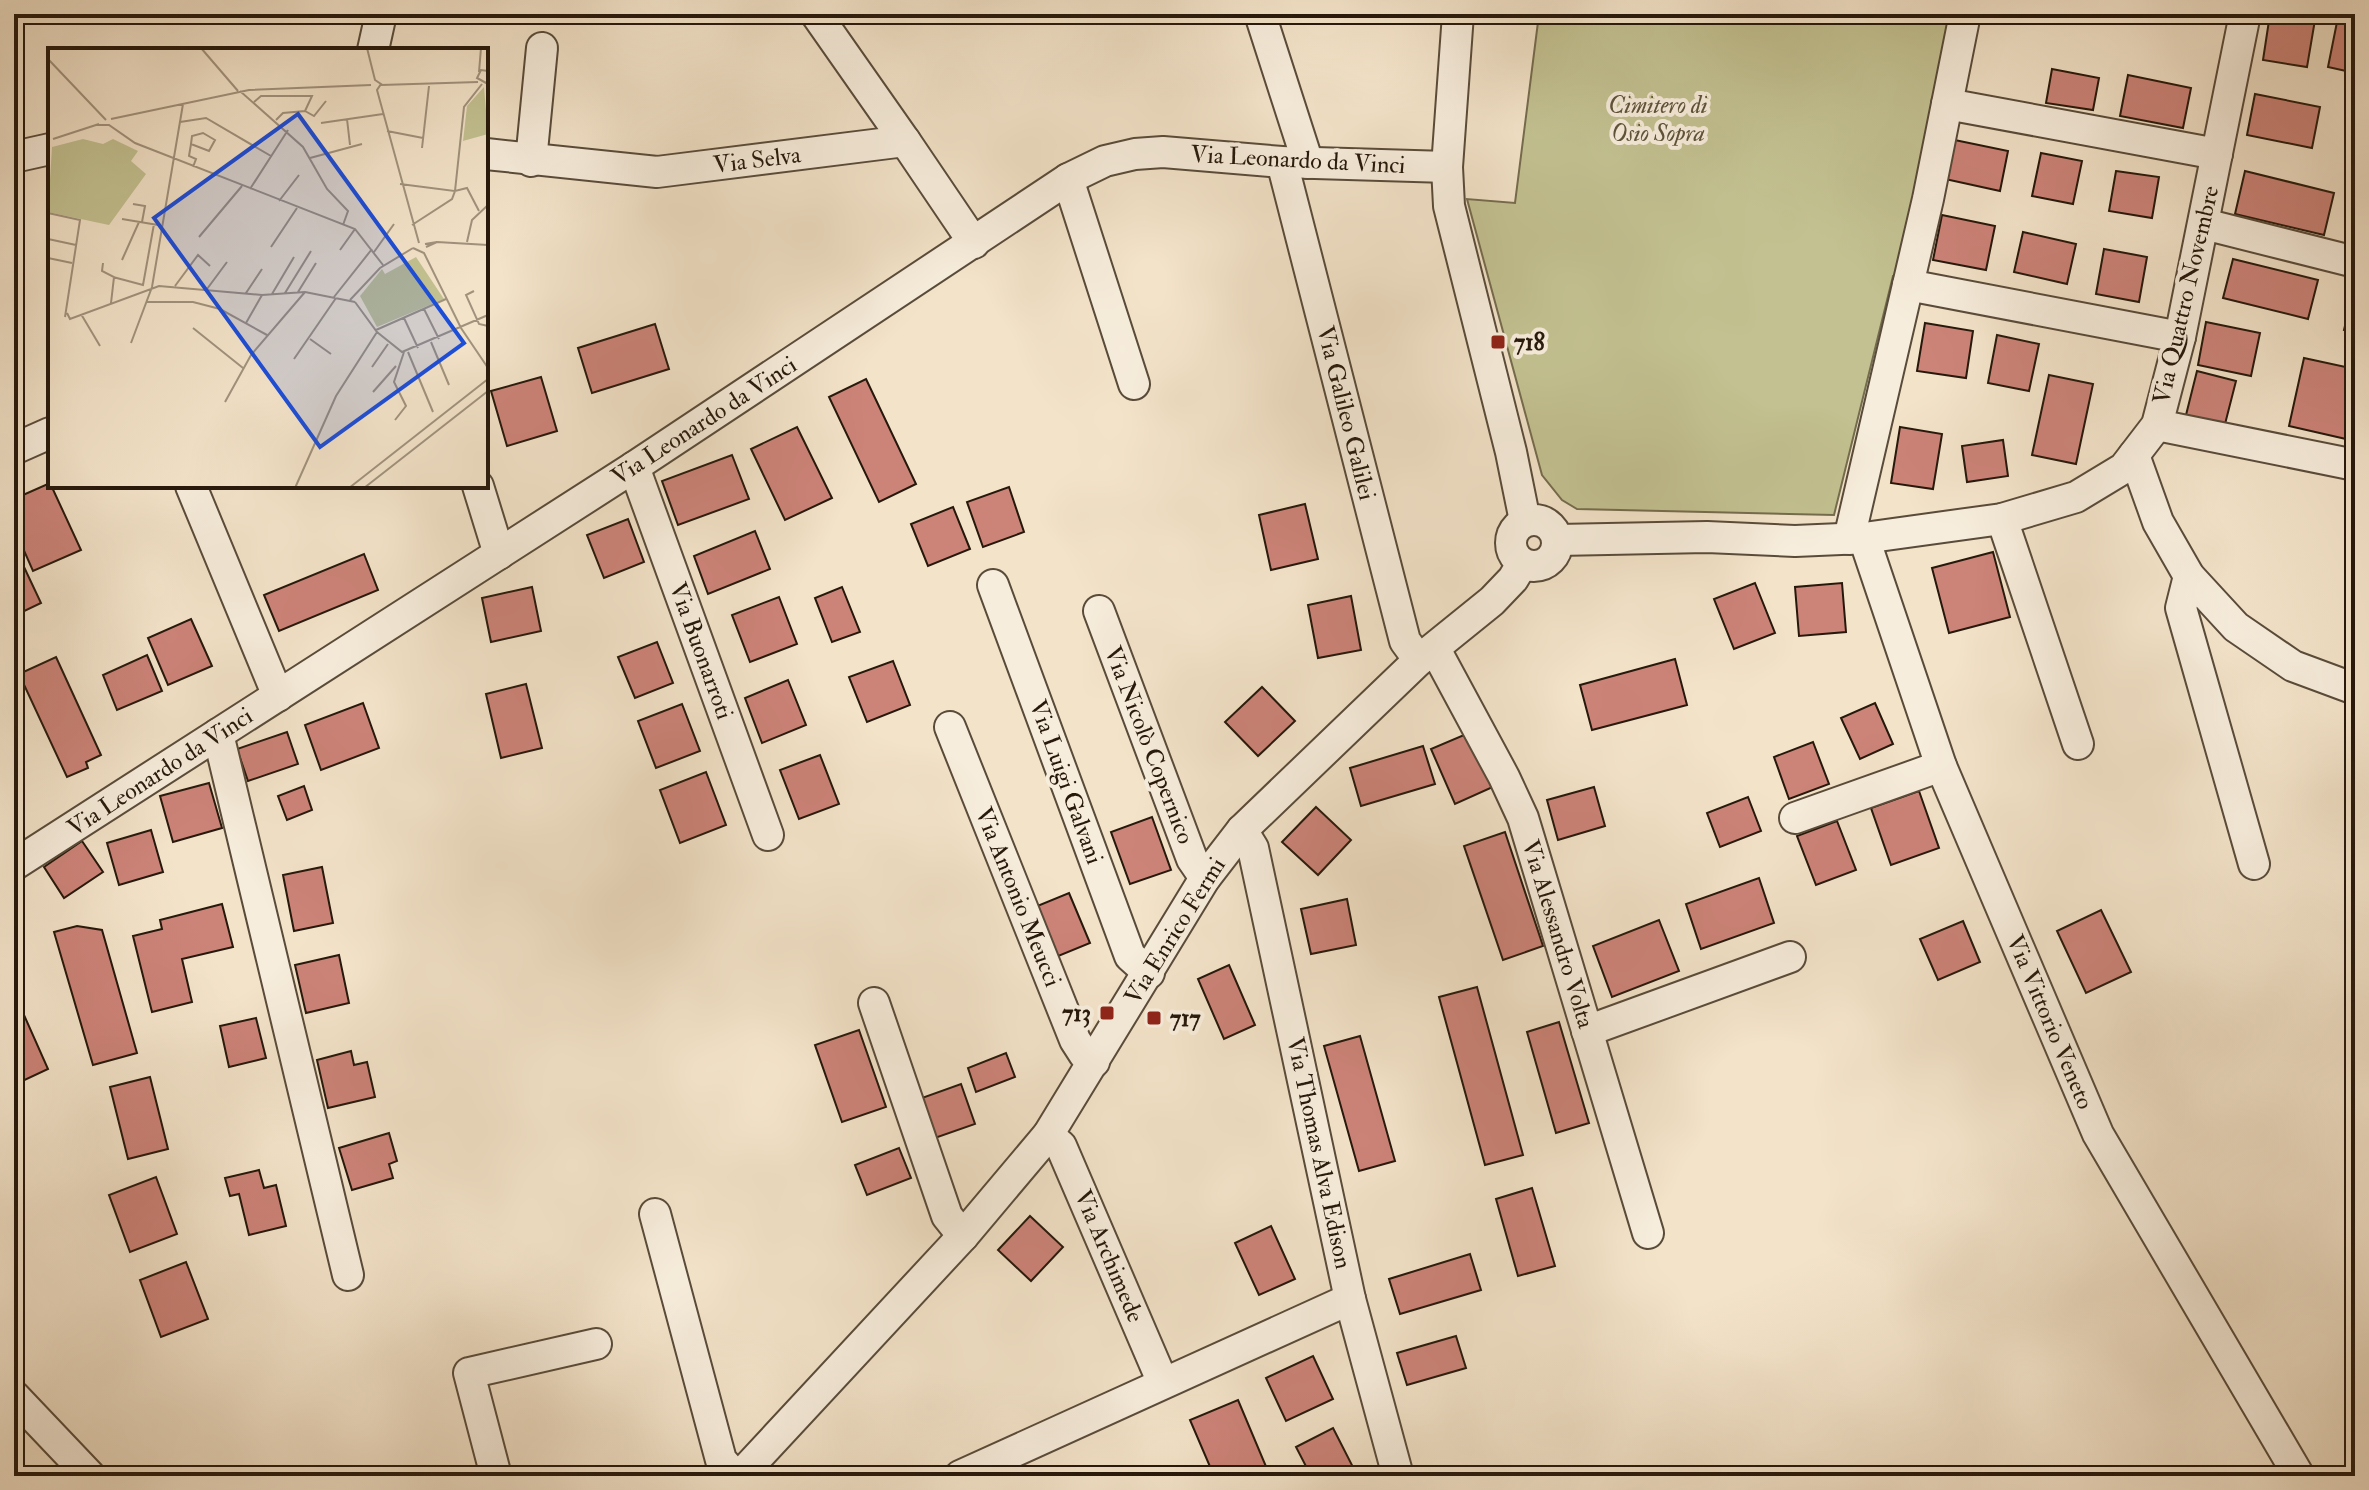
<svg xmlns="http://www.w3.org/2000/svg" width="2369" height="1490" font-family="'IM FELL Double Pica',serif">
	<rect width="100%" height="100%" fill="#f3e3c9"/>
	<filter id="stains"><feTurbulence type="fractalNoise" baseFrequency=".0025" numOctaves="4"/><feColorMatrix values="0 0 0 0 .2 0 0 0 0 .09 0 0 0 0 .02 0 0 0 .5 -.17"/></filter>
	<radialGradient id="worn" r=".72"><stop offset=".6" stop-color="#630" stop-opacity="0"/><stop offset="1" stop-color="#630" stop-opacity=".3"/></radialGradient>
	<polygon fill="#c3c191" stroke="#746c4e" stroke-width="2" points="1539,14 1957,14 1902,276 1893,276 1834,515 1577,509 1562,500 1542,475 1467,199 1515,203"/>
	<g fill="#cc8378" stroke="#26180b" stroke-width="2">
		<polygon points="2270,14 2316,14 2307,67 2263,60"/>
		<polygon points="2337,22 2355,26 2355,73 2328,67"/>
		<polygon points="2052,69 2099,78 2093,110 2046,103"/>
		<polygon points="2128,75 2191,88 2183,128 2120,116"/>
		<polygon points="2255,94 2320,107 2312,148 2247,135"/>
		<polygon points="1945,138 2008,151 2000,191 1936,177"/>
		<polygon points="2041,153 2082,161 2073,204 2032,196"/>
		<polygon points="2116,171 2159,177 2152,218 2109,211"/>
		<polygon points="2245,171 2334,193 2324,235 2235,214"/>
		<polygon points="1942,215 1995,226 1986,270 1933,260"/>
		<polygon points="2023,232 2076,244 2067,284 2014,272"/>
		<polygon points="2104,249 2147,257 2139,302 2096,294"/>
		<polygon points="2233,259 2318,280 2308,319 2223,298"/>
		<polygon points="2354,289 2355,289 2355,332 2344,330"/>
		<polygon points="2206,322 2260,333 2251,376 2198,365"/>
		<polygon points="1925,323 1973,331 1966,378 1917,371"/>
		<polygon points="655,324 669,369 592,393 578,348"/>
		<polygon points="1997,335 2039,344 2029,391 1988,383"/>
		<polygon points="2304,358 2355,369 2355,398 2346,439 2289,426"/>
		<polygon points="2197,371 2236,381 2225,424 2186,415"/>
		<polygon points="2049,375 2093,384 2076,464 2032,455"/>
		<polygon points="541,377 557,431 507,446 491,391"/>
		<polygon points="866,379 916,484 879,502 829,397"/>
		<polygon points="797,427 832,498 785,520 751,449"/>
		<polygon points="1900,427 1942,434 1933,489 1891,483"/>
		<polygon points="2003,440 2008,476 1967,482 1962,446"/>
		<polygon points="732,455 749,499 678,525 662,481"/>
		<polygon points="50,483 81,550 33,571 14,528 14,499"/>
		<polygon points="1009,487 1024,532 983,547 967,502"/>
		<polygon points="1305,504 1318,559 1271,570 1259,515"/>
		<polygon points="953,507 970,549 928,566 911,524"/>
		<polygon points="628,519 644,562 604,578 587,535"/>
		<polygon points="755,531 770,569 708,594 694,556"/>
		<polygon points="1993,552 2010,617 1949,633 1932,568"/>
		<polygon points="364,554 378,590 279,631 264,595"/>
		<polygon points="24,567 41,603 14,616 14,572"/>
		<polygon points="1755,583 1775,633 1734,649 1714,599"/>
		<polygon points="1842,583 1846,632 1799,636 1795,587"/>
		<polygon points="532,587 541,631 491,642 482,598"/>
		<polygon points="842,587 860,632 832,642 815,598"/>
		<polygon points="1351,596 1361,650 1318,658 1308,605"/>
		<polygon points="779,597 797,644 750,662 732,615"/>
		<polygon points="191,619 212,666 168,685 148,638"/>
		<polygon points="657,642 673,683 635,698 618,657"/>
		<polygon points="147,655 162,691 117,710 103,675"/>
		<polygon points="56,657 101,755 86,762 88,768 67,777 19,674"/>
		<polygon points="1675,659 1687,705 1592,730 1580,685"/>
		<polygon points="893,661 910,705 867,722 849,677"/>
		<polygon points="788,680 806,725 762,743 745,698"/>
		<polygon points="526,684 542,748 501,758 486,694"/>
		<polygon points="1262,687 1295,721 1258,756 1225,722"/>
		<polygon points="363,703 379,748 321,770 305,725"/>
		<polygon points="1875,703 1893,744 1860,759 1841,718"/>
		<polygon points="682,704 700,751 656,768 638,721"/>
		<polygon points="287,732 298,764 248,781 237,749"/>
		<polygon points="1471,732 1495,786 1455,804 1431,749"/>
		<polygon points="1813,742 1829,784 1789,799 1774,757"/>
		<polygon points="1423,746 1435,784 1361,806 1350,768"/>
		<polygon points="820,755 839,804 799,819 780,770"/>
		<polygon points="706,772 726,825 680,843 660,790"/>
		<polygon points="209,783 222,828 173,842 160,796"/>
		<polygon points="304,786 312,810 287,820 278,796"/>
		<polygon points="1594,787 1605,826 1558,840 1547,800"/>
		<polygon points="1919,791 1939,848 1891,865 1871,808"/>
		<polygon points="1748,797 1761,831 1720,847 1707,813"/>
		<polygon points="1316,807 1351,840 1318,875 1282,842"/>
		<polygon points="1152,817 1171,870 1130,884 1111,832"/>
		<polygon points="1837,821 1856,870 1816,885 1797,836"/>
		<polygon points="151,830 163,872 119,885 107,843"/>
		<polygon points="1505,832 1543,946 1503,960 1464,846"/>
		<polygon points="82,841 103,872 64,898 44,867"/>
		<polygon points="322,867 333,923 294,931 283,875"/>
		<polygon points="1759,878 1774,923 1701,949 1686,904"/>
		<polygon points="1069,893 1090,943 1051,959 1030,909"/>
		<polygon points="1347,899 1356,945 1311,954 1301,909"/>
		<polygon points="222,904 233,947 182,959 192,1002 152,1012 133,936 162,929 160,920"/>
		<polygon points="2101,910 2131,972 2086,993 2057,931"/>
		<polygon points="1659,920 1679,971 1612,997 1593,946"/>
		<polygon points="1963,921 1980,962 1938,980 1920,939"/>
		<polygon points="77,926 102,930 137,1053 93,1065 54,932"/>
		<polygon points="339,955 349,1003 306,1013 295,965"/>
		<polygon points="1229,965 1255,1025 1224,1039 1198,979"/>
		<polygon points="1477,987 1523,1155 1485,1165 1439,997"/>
		<polygon points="14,1010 24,1015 48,1069 14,1085"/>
		<polygon points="256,1018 266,1058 229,1067 220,1026"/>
		<polygon points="1559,1022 1589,1123 1556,1133 1527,1032"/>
		<polygon points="859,1030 886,1107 842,1122 815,1045"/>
		<polygon points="1360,1036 1395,1161 1359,1171 1324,1046"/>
		<polygon points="351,1051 354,1065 367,1062 375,1097 328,1108 317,1060"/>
		<polygon points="1006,1053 1015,1077 976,1092 968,1068"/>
		<polygon points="150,1077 168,1149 128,1159 110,1087"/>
		<polygon points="961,1084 975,1124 932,1139 919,1099"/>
		<polygon points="389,1133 397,1161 389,1164 393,1178 352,1190 339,1148"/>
		<polygon points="899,1148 911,1178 867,1195 855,1165"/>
		<polygon points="259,1170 264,1188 276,1185 286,1226 249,1235 239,1194 230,1196 225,1178"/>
		<polygon points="156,1177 177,1234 130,1252 109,1195"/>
		<polygon points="1532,1188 1555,1266 1518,1276 1496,1199"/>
		<polygon points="1030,1216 1063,1247 1031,1281 998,1250"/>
		<polygon points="1271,1226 1295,1279 1259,1295 1235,1243"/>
		<polygon points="1470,1254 1481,1290 1400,1314 1389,1279"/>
		<polygon points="186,1262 208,1319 161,1337 140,1280"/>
		<polygon points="1456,1336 1466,1368 1407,1385 1397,1353"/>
		<polygon points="1313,1356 1333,1399 1286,1421 1266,1378"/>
		<polygon points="1238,1400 1270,1476 1214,1476 1190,1420"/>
		<polygon points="1333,1428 1357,1475 1356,1476 1311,1476 1296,1447"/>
	</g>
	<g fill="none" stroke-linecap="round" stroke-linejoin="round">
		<g stroke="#594b3a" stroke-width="34">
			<g id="minor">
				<polyline points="816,14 905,141"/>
				<polyline points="1260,14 1308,163"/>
				<polyline points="1458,14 1447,167 1449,206 1511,452 1525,521"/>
				<polyline points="373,50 381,14"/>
				<polyline points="1947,104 2217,154"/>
				<polyline points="486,154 657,172 905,141 974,243"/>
				<polyline points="14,157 50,149"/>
				<polyline points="531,161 542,48"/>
				<polyline points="1282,162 1405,641 1419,660"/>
				<polyline points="1068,179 1134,384"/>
				<polyline points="2204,224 2355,262"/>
				<polyline points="1908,285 2180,337"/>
				<polyline points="2157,425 2355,465"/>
				<polyline points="14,449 50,433"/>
				<polyline points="2134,455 2158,522 2189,576 2236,627 2293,666 2355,689"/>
				<polyline points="634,467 768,835"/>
				<polyline points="191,486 278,696"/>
				<polyline points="478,486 499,554"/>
				<polyline points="2002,519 2078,744"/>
				<circle cx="1534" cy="543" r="23"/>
				<polyline points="1864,538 1941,766 2098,1134 2299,1476"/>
				<polyline points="1849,539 1928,199 1965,14"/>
				<polyline points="1558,540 1707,537 1795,541 1864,538 2002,519 2076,497 2124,468 2157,425 2180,337 2245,14"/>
				<polyline points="2189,576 2181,608 2254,864"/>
				<polyline points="993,585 1130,956 1149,973"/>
				<polyline points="1099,611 1192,859 1205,878"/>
				<polyline points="1435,649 1504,777 1523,818 1648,1233"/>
				<polyline points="950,727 1075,1040 1084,1054 1094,1062"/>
				<polyline points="218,734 348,1275"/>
				<polyline points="1795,818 1941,766"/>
				<polyline points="1242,830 1253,848 1350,1299 1398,1476"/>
				<polyline points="14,865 634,467 1068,179 1105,161 1135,154 1163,152 1282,162 1447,167"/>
				<polyline points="874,1003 947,1216 963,1236"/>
				<polyline points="1587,1031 1790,957"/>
				<polyline points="1048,1135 1061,1146 1163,1383"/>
				<polyline points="655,1214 721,1460 735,1476"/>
				<polyline points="14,1396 90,1476"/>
				<polyline points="496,1476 469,1373 596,1344"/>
				<polyline points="740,1476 963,1236 1048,1135 1205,878 1242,830 1419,660 1492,601 1513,579 1522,564"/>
				<polyline points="960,1476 1350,1299"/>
			</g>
		</g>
		<use href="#minor" stroke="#f7eddc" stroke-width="30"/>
	</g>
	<g fill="#8f2418" stroke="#f7eddc" stroke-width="3">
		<rect x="1490" y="334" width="16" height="16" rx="4"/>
		<rect x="1099" y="1005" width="16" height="16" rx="4"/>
		<rect x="1146" y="1010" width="16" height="16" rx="4"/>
	</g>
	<g text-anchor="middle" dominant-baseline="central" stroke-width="8" stroke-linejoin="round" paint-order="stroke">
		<g font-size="24" font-style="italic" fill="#5d533a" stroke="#f7eddc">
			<text x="1658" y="105">Cimitero di<tspan x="1658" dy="28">Osio Sopra</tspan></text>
		</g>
		<g font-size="24" fill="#26180b" stroke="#f7eddc">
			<text transform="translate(757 160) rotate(-7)">Via Selva</text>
			<text transform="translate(1298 160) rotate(3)">Via Leonardo da Vinci</text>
			<text transform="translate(2186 295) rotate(-77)">Via Quattro Novembre</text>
			<text transform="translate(1346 413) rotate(76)">Via Galileo Galilei</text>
			<text transform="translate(704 421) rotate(-33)">Via Leonardo da Vinci</text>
			<text transform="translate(701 651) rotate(70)">Via Buonarroti</text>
			<text transform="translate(1149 745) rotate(69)">Via Nicolò Copernico</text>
			<text transform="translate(160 772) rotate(-33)">Via Leonardo da Vinci</text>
			<text transform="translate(1066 782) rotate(70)">Via Luigi Galvani</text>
			<text transform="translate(1018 897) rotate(68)">Via Antonio Meucci</text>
			<text transform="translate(1175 931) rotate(-58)">Via Enrico Fermi</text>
			<text transform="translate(1558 934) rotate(73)">Via Alessandro Volta</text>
			<text transform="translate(2050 1022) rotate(67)">Via Vittorio Veneto</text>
			<text transform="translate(1319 1153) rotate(78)">Via Thomas Alva Edison</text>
			<text transform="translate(1109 1256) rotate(67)">Via Archimede</text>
		</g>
		<g font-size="24" font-weight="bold" fill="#26180b" stroke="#f7eddc" text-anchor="start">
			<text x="1514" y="342">718</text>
			<text x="1091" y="1013" text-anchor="end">713</text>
			<text x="1170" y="1018">717</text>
		</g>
	</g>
	<g transform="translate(48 48)">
		<rect width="440" height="440" fill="#f3e3c9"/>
		<path d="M436,39L440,86L415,93L419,58ZM35,91L55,96L65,91L90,103L83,113L98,126L61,177L0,164L4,99ZM368,209L396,251L329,279L312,248L334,221L337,226Z" fill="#c3c191"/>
		<path fill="none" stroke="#a1927d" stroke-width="2" d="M153,0L190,43M319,0L327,32L333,36L329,42L371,195M0,11L58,72M440,23L433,22L429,30L440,36M431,24L433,0M333,37L430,34M192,43L255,99L279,141L300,163L295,177M206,54L213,48H264L257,63L235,65L228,72M257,63L266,68L278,53M63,71L201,42L323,37M299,71L302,97M132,74L158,70L223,108M273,75L335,66M48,77H61L87,95L307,181L335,217M339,83L375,90M5,91L51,76M143,96L161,103L167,92L155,85L144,88L143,96L141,108L148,111L145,119M374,100L381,38M262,110L314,96M352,136L407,143L404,151L364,177M202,141L240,82M231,153L251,127M85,156L97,158L94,174M431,163L419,140L407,143L416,59L434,36M0,165L32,172L17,269M74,171L110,177M151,189L194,138M0,191L28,197M389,194L440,197M419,194L424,172L440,157M377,196L389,194L378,199M223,199L249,160M365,200L376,205L413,280L440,320M292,202L307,181M326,204L346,176M0,210L24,215M74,212L91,174M55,215L54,223L66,229L63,255M65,229L95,237L106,176M127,238L150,207L162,218M159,241L179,214M426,243L418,247L431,276L440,278M250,244L268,215M198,245L214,221M237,245L263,203M224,246L246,209M286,249L324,201M302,252L332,220L365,200M99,254H145L172,261L219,287M307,254L329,284L354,304L440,267M376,261L391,291M19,265L22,271L111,238L214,247L257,244L307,254M33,266L52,298M356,270L370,300M198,275L214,247M145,280L195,320M328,282L398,251M262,291L283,306M383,294L401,337M83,295L104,239L135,56M360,304L385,364M246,311L288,250M324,319L340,296M325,344L348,318M177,354L203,307L257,244M347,372L358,358L346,334L356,304M247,440L288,348L329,284M301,440L440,331M316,440L440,343"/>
		<path fill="#1d4ed8" fill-opacity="0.15" stroke="#1d4ed8" stroke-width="4" d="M250,66L416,295L272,399L106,170Z"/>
		<rect width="440" height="440" fill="none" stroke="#26180b" stroke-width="4"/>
	</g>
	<rect width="2369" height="1490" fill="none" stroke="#f3e3c9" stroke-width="48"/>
	<rect x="16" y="16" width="2337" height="1458" fill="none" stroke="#26180b" stroke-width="4"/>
	<rect x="24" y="24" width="2321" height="1442" fill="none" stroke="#26180b" stroke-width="2"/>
	<rect width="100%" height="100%" filter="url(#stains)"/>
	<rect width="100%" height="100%" fill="url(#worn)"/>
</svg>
